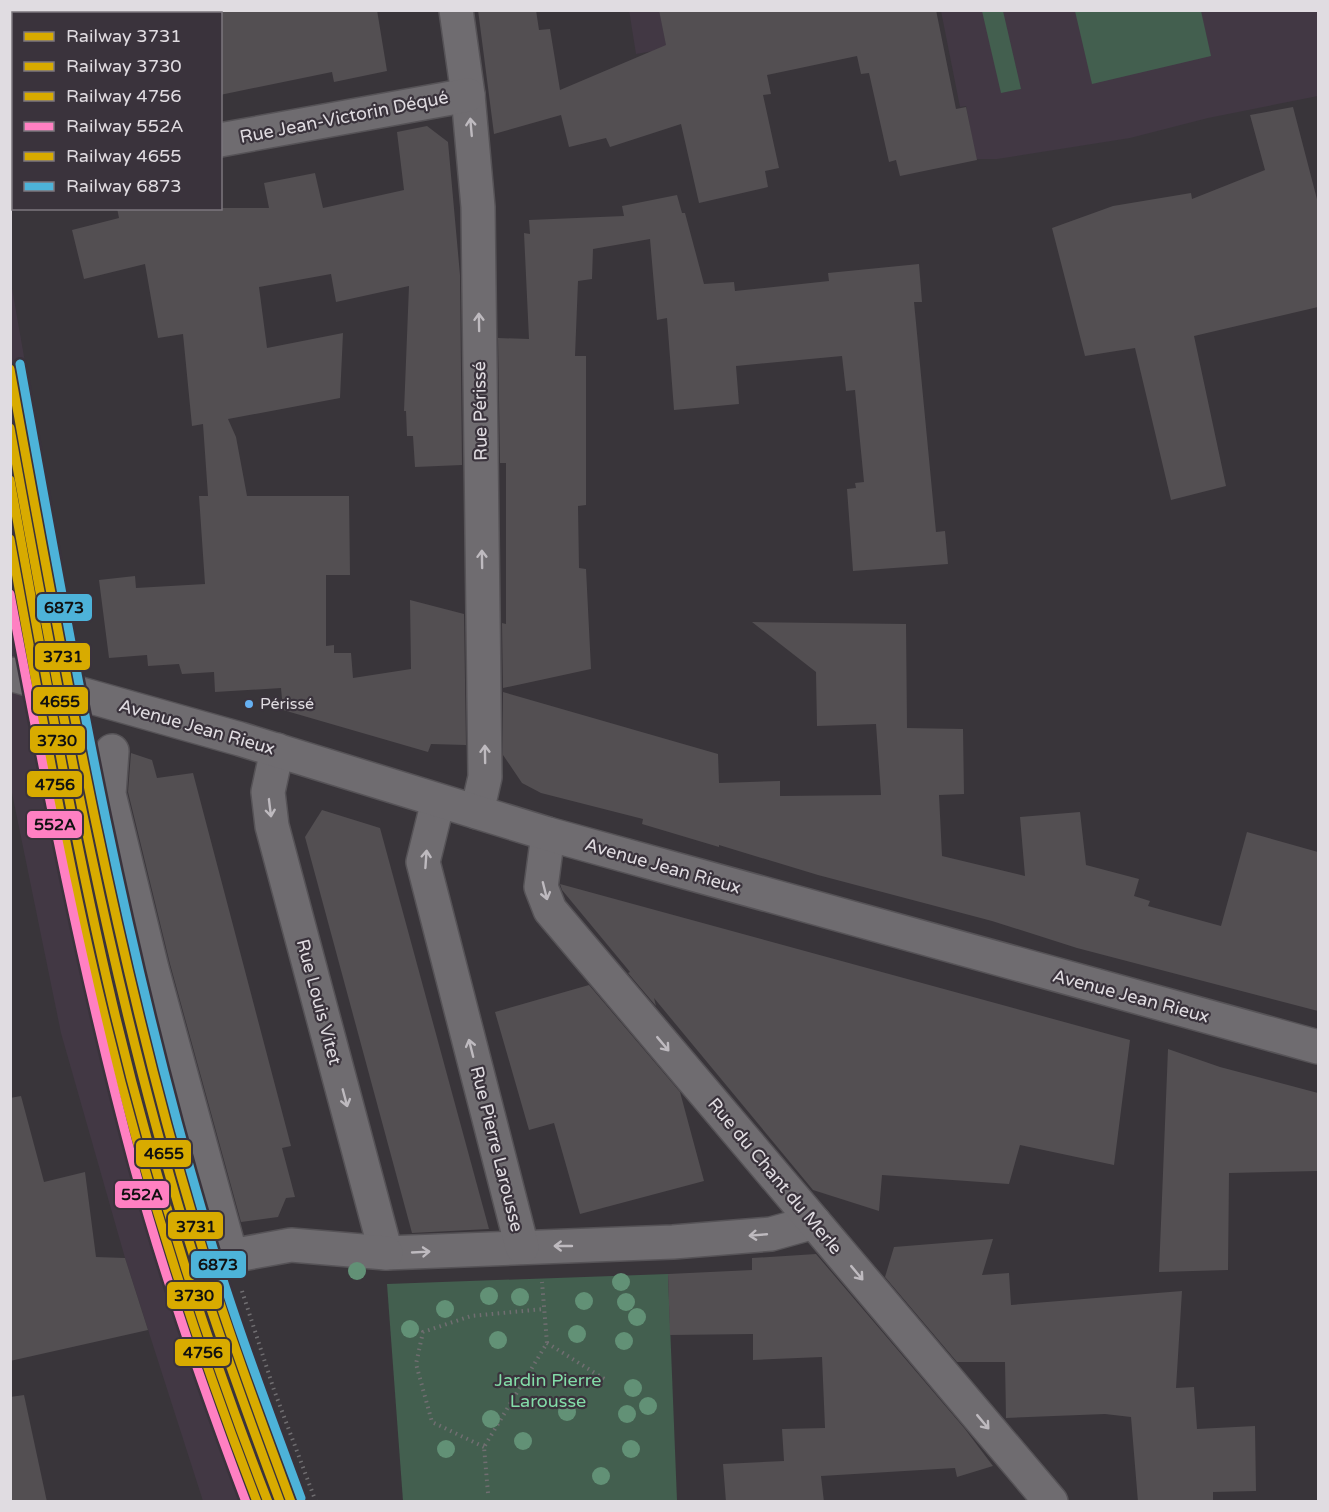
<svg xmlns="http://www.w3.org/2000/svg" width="1329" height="1512" font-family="'Varela Round',sans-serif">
	<rect width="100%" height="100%" fill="#39353a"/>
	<g fill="#423844">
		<polygon points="629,10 885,11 636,54"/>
		<polygon points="941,11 1318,11 1318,96 1208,118 1130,138 997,159 976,159 966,106 960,107"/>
		<polygon points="10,277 101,794 218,1261 306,1501 203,1501 125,1258 61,1033 11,788"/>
	</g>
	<g fill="#435f4f">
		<polygon points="982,11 1003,11 1021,89 1001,93"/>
		<polygon points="1075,11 1201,11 1211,56 1092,84"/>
		<polygon points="668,1274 677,1501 403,1501 387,1284"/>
	</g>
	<g fill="#534f52">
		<polygon points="220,10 377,10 387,71 334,82 332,72 220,95"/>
		<polygon points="478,10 536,10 539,30 550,29 560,90 666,45 659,10 936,10 956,109 966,107 977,160 900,176 896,160 889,162 869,73 861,74 857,56 767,75 771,94 763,95 779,168 765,171 768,187 699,203 681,124 610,147 606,138 569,147 561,115 494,134"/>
		<polygon points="1293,107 1318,203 1318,307 1194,336 1226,486 1171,500 1135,348 1085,356 1052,228 1113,206 1191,193 1192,199 1265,170 1250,115"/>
		<polygon points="427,126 448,142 460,275 462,465 415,467 413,436 407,436 406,411 404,411 409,286 336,302 331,274 259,287 267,348 343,333 340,398 228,419 236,437 247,496 349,496 350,575 326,575 326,646 334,645 334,653 351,653 353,678 411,669 410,600 464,614 466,745 431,744 428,752 283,710 281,688 215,692 214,672 182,674 179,664 148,666 147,655 109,658 99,580 135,576 136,588 205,584 199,496 208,496 203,424 192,426 183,334 158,338 145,264 84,279 72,230 119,218 117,208 269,208 264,183 315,173 323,208 404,190 397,132"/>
		<polygon points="677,195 682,213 685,213 704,284 734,282 735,291 829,281 828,273 919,264 922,302 914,302 936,532 945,531 948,564 853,571 847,489 856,488 855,483 864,482 855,390 846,391 842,356 736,366 739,404 674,410 667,318 657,320 650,239 593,249 592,279 578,281 575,356 586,356 586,505 578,506 579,568 586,569 591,669 503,688 502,623 506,624 506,463 500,463 498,338 529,339 524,233 530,234 529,220 624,216 622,206"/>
		<polygon points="752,622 906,624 907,728 963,729 964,794 939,795 942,856 1025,876 1020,817 1080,812 1086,865 1139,879 1134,896 1150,901 1148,906 1221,926 1247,832 1318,852 1318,1011 1077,948 992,921 818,875 719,845 719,847 642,824 643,819 541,793 522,783 503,755 503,692 718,754 719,783 780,781 780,796 881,795 876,724 817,726 816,672"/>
		<polygon points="131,753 152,760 157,778 193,773 291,1146 282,1148 295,1197 286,1198 278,1217 241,1222 170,964 128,792"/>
		<polygon points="322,810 380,828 489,1229 412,1233 305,837"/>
		<polygon points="560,884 1130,1040 1114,1165 1020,1145 1009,1184 882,1175 879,1211 813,1190 654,998 656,1006 628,973 630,972 562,890"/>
		<polygon points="589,985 680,1092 704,1181 580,1214 554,1123 529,1130 495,1012"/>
		<polygon points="1168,1049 1220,1067 1318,1093 1318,1171 1229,1173 1228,1270 1159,1272"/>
		<polygon points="21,1096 44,1182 85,1172 96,1257 125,1258 148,1330 10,1361 10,1098"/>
		<polygon points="993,1239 982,1275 1009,1273 1011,1305 1182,1291 1176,1388 1194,1387 1197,1429 1255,1426 1256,1491 1213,1492 1213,1502 1138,1502 1131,1417 1105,1414 1006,1418 1005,1362 957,1362 885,1277 894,1247"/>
		<polygon points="816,1254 965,1429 993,1466 957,1477 955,1468 821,1476 824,1502 726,1502 723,1464 784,1461 782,1429 825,1428 822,1357 753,1360 753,1334 670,1335 668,1274 752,1270 752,1258"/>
		<polygon points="24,1395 47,1502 10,1502 10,1397"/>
	</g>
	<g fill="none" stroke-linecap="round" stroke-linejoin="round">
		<g stroke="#565357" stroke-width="36">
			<g id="street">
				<polyline points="38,10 39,14"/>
				<polyline points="456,10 468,95 478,207 485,777 477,812"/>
				<polyline points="220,140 468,95"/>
				<polyline points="277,750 268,792 272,826 386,1253 673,1242 771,1234 814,1222"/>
				<polyline points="112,751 109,794 152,969 231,1256 291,1245 386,1253"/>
				<polyline points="438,801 423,862 522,1247"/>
				<polyline points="548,834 541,887 550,910 1051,1502"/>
			</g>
		</g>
		<g stroke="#565357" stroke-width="36">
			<polyline id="secondary" points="10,674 240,739 548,834 1318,1047"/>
		</g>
		<g stroke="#706e71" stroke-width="4" stroke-dasharray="1.5 4.5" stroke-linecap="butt">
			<polyline points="242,1291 274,1390 316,1502"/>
			<polyline points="547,1343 606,1380"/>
			<polyline points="484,1447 432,1422 416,1364 423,1332 471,1316 544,1309"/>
			<polyline points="488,1493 484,1447 547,1343 542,1282"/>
		</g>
		<use href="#street" stroke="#6f6c70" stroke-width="33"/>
		<use href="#secondary" stroke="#6f6c70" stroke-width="33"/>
		<g stroke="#3a333c" stroke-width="14">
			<path id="rail-1" d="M10,369C62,656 112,944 195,1224C223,1318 257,1410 291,1502"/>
		</g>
		<g stroke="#3a333c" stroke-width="14">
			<path id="rail-2" d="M10,480C42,656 72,832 113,1006C153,1175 205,1340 268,1502"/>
		</g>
		<g stroke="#3a333c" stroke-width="14">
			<path id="rail-3" d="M10,539C39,697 65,855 103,1010C143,1178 195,1341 257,1502"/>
		</g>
		<g stroke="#3a333c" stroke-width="14">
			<path id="rail-4" d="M10,594C46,785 83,977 134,1166C165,1280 204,1391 246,1502"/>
		</g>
		<g stroke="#3a333c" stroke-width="14">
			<path id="rail-5" d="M10,428C59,697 106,966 185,1228C213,1320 246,1411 280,1502"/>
		</g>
		<g stroke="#3a333c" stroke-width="14">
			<path id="rail-6" d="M20,364C72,652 122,940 205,1221C232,1315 267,1406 301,1498"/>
		</g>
		<use href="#rail-1" stroke="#d8ab00" stroke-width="9"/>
		<use href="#rail-2" stroke="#d8ab00" stroke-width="9"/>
		<use href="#rail-3" stroke="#d8ab00" stroke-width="9"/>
		<use href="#rail-4" stroke="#ff80c2" stroke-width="9"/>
		<use href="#rail-5" stroke="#d8ab00" stroke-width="9"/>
		<use href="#rail-6" stroke="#4db3d9" stroke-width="9"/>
	</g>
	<g fill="#629176">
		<circle cx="357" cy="1271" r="9"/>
		<circle cx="621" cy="1282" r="9"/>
		<circle cx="489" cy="1296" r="9"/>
		<circle cx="520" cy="1297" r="9"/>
		<circle cx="584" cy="1301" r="9"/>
		<circle cx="626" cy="1302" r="9"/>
		<circle cx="445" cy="1309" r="9"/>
		<circle cx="637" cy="1317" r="9"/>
		<circle cx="410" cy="1329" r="9"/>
		<circle cx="577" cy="1334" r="9"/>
		<circle cx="498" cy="1340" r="9"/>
		<circle cx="624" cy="1341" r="9"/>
		<circle cx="633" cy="1388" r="9"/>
		<circle cx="648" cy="1406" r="9"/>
		<circle cx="567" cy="1412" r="9"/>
		<circle cx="627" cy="1414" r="9"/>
		<circle cx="491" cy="1419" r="9"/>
		<circle cx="523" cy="1441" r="9"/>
		<circle cx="446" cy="1449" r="9"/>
		<circle cx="631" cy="1449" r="9"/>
		<circle cx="601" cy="1476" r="9"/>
	</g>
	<defs><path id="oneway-shaft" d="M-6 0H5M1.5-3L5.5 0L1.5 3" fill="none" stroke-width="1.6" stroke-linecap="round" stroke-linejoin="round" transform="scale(1.5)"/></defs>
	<g stroke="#bebabf">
		<use href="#oneway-shaft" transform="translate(471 127) rotate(-95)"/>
		<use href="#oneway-shaft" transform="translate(479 322) rotate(-91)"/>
		<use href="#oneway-shaft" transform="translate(482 559) rotate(-91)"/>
		<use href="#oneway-shaft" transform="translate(485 754) rotate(-91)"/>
		<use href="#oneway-shaft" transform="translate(270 808) rotate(83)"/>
		<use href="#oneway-shaft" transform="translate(426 859) rotate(-86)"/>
		<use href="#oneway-shaft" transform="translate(545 891) rotate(76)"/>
		<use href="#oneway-shaft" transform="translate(663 1044) rotate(50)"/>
		<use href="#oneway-shaft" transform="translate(471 1048) rotate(-104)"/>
		<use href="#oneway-shaft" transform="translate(345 1098) rotate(75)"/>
		<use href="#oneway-shaft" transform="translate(758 1235) rotate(175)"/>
		<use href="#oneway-shaft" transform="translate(563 1246) rotate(-180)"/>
		<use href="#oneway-shaft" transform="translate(421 1252) rotate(-3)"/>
		<use href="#oneway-shaft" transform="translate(857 1273) rotate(50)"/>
		<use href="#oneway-shaft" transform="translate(983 1422) rotate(50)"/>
	</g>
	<circle fill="#66b1f2" stroke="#3a333c" stroke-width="2" cx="249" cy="704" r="5"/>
	<g text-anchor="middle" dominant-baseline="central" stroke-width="4.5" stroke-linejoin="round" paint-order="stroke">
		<g font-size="16" fill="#e0dce1" stroke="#3a333c" text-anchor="start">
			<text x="260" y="704">Périssé</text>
		</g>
		<g font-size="18" fill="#e0dce1" stroke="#3a333c">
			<text transform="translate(344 117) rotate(-11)">Rue Jean-Victorin Déqué</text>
			<text transform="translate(480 411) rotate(-91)">Rue Périssé</text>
			<text transform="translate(197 727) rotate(16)">Avenue Jean Rieux</text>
			<text transform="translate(663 866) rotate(16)">Avenue Jean Rieux</text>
			<text transform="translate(1131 996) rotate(15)">Avenue Jean Rieux</text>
			<text transform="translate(319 1002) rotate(75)">Rue Louis Vitet</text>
			<text transform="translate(497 1149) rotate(76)">Rue Pierre Larousse</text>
			<text transform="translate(775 1176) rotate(50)">Rue du Chant du Merle</text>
		</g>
		<g font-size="18" fill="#83dca8" stroke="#3a333c">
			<text x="548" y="1380">Jardin Pierre<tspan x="548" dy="21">Larousse</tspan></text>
		</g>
	</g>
	<g stroke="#3a333c" stroke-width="2">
		<rect x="36" y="593" width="57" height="29" rx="6" fill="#4db3d9"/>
		<rect x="34" y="642" width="57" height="29" rx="6" fill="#d8ab00"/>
		<rect x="32" y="686" width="57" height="29" rx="6" fill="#d8ab00"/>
		<rect x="29" y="725" width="57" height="29" rx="6" fill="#d8ab00"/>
		<rect x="26" y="770" width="57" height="28" rx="6" fill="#d8ab00"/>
		<rect x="26" y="810" width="57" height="29" rx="6" fill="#ff80c2"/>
		<rect x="135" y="1139" width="57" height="29" rx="6" fill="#d8ab00"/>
		<rect x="114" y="1180" width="56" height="29" rx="6" fill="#ff80c2"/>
		<rect x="167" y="1211" width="57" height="29" rx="6" fill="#d8ab00"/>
		<rect x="190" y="1250" width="57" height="29" rx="6" fill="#4db3d9"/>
		<rect x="166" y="1281" width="57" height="29" rx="6" fill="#d8ab00"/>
		<rect x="174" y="1338" width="57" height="29" rx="6" fill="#d8ab00"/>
	</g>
	<g font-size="16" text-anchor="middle" font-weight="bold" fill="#111">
		<text x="64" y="613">6873</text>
		<text x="63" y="662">3731</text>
		<text x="60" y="707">4655</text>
		<text x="57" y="746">3730</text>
		<text x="55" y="790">4756</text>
		<text x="55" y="830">552A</text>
		<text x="164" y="1159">4655</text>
		<text x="142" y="1200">552A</text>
		<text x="196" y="1232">3731</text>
		<text x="218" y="1270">6873</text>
		<text x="194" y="1301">3730</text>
		<text x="203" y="1358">4756</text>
	</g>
	<rect width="1329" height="1512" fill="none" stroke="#e0dce1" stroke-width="24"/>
	<rect x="12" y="12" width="210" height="198" fill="#3a333c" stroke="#7c777e" stroke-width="1.5"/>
	<rect x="24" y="32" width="30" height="9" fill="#d8ab00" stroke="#7c777e" stroke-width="1.5"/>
	<text x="66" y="42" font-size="18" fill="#e0dce1">Railway 3731</text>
	<rect x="24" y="62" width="30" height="9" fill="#d8ab00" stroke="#7c777e" stroke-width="1.5"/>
	<text x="66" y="72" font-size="18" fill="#e0dce1">Railway 3730</text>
	<rect x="24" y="92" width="30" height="9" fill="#d8ab00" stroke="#7c777e" stroke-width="1.5"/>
	<text x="66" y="102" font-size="18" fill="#e0dce1">Railway 4756</text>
	<rect x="24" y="122" width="30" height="9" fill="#ff80c2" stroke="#7c777e" stroke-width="1.5"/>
	<text x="66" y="132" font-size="18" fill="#e0dce1">Railway 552A</text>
	<rect x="24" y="152" width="30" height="9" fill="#d8ab00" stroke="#7c777e" stroke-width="1.5"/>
	<text x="66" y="162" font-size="18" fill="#e0dce1">Railway 4655</text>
	<rect x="24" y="182" width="30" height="9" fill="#4db3d9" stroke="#7c777e" stroke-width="1.5"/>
	<text x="66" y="192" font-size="18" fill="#e0dce1">Railway 6873</text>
</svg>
